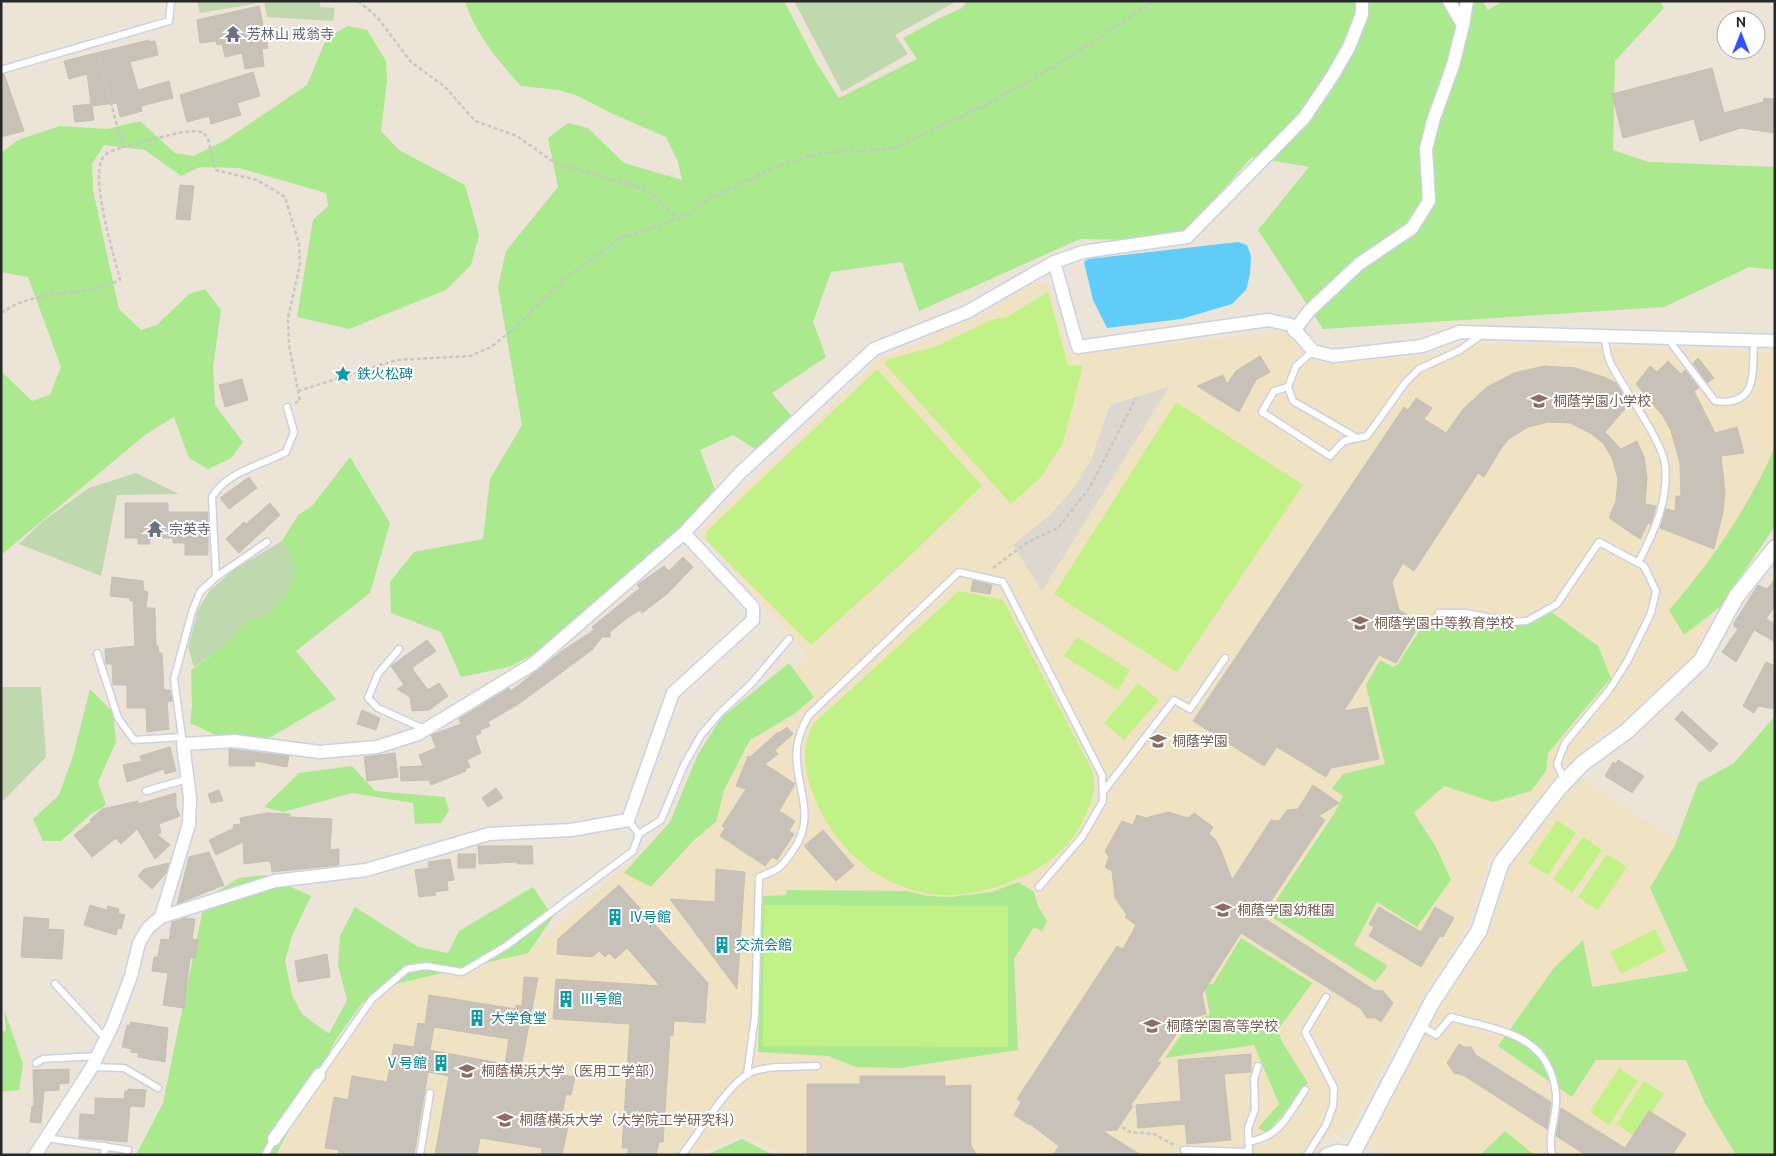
<svg xmlns="http://www.w3.org/2000/svg" width="1776" height="1156" viewBox="0 0 1776 1156" font-family="Ubuntu,'Noto Sans JP',sans-serif">
<rect width="100%" height="100%" fill="#ece4d7"/>
<!-- education -->
<path fill="#f0e3c4" d="M1038,282L1048,284L1068,353L1284,332L1319,364L1432,355L1459,343L1775,352V528L1723,593L1688,666L1566,765L1490,859L1467,927L1392,1047L1349,1133L1329,1136L1316,1155H782L742,1135L693,1155H278L317,1084L381,997L416,971L528,951L677,821L736,717L809,657L699,532L792,446L878,360L983,313Z
M1580,779L1711,861L1756,1155H1386L1367,1143L1416,1044L1483,937L1509,864L1545,818Z"/>
<!-- green -->
<path fill="#aae98e" d="M465,1H784L817,64L839,98L917,59L903,38L940,18L962,8L967,1H1482L1488,10L1503,1H1660L1664,8L1615,61L1613,150L1649,162L1775,167V270L1749,267L1664,307L1323,329L1258,230L1309,167L1252,157L1184,233L1136,240L1080,239L919,311L902,262L831,272L813,322L826,357L772,393L794,419L758,451L733,435L700,450L715,490L664,557L586,627L509,667L461,677L441,632L391,613L390,582L414,552L483,539L490,479L522,425L498,287L506,251L558,187L548,138L568,123L588,128L624,163L682,180L678,162L666,137L613,114L578,96L559,90L521,86C499,62 474,32 465,1Z
M348,26L367,30L386,61L387,80L381,131L399,150L465,185L479,235L471,265L446,290L349,329L297,317L313,220L328,206L326,193L239,168L200,167L181,176L145,150L104,145L92,164L93,190L119,309L141,330L157,325L189,294L205,289L221,310L213,367L215,405L243,442L231,458L208,469L189,458L174,417L145,435L1,555V371L32,401L50,395L61,367L28,277L1,272V153L18,140L60,126L107,129L140,121L175,153L194,156L224,141L307,85L327,37Z
M1775,447V526L1720,607L1684,635L1669,610C1712,561 1749,506 1775,447Z
M350,457L390,523L370,593L296,651L336,699L269,738L216,735L190,723L192,706L191,670L226,645L245,623L270,613L290,554L282,541L298,515L312,506Z
M1550,611L1598,646L1611,678L1548,753L1546,771L1531,791L1493,802L1444,786L1414,813L1436,847L1451,880L1417,927L1377,902L1354,945L1388,966L1375,982L1267,914L1334,814L1343,796L1332,788L1343,774L1385,764L1366,685L1380,660L1393,667L1398,664L1423,625L1464,615L1516,625Z
M789,663L814,697L794,714L750,740L724,790L716,822L694,840L651,887L624,873L670,822L698,754L722,717Z
M90,689L113,712L116,742L98,782L106,805L91,814L61,841H43L33,819L59,795L73,756Z
M1775,716V1155H1736L1706,1105L1686,1060H1596L1572,1097L1498,1046L1554,968L1583,940L1592,987L1688,971L1650,888L1675,845L1698,783L1734,763Z
M352,766L375,791L445,797L449,811L441,823L415,824L413,803L352,793L283,812L264,807L299,773Z
M265,875L311,896L292,936L285,961L292,995L302,1014L329,1034L347,1000L338,965L340,936L355,907L418,947L448,953L459,931L533,887L553,917L528,953L383,987L362,1003L335,1041L276,1155H136L163,1103L205,899L239,878Z
M1018,882L1034,892L1038,906L1047,921L1042,931L1034,927L1014,959L1018,1050L900,1068L856,1067L828,1056L758,1052L763,896L786,895L787,890L907,891L928,896L951,897L992,892Z
M1241,938L1312,983L1278,1030L1282,1042L1308,1083L1302,1088L1299,1100L1289,1107L1267,1133L1258,1128L1279,1104L1254,1045L1165,1058L1183,1032L1181,1023L1210,1015L1204,985L1213,984Z
M4,1009L23,1064L19,1090L1,1092V1032L6,1030Z
M1505,1131L1533,1154V1155H1480Z
M742,1139L773,1155H706Z"/>
<!-- cemetery -->
<path fill="#c0d8ad" d="M197,1H320V7L335,8L333,21L267,17L264,2L200,13Z
M794,1H957L895,35L908,54L842,92Z
M136,473L179,494L117,495L101,576L19,544L43,521L89,488Z
M282,541L290,554L295,573L285,595L270,613L245,623L226,645L194,667L188,647L198,610L210,590L236,568Z
M1,687H41L46,757L1,803Z"/>
<!-- pitch -->
<path fill="#c2f188" d="M1048,292L1068,366L1083,365L1063,443L1041,477L1011,504L884,363L886,360L937,346L991,320L1007,317Z
M877,369L982,486L911,555L811,645L706,540L707,531Z
M1176,402L1303,485L1177,672L1054,594Z
M959,591L1003,600L1093,772C1094,779 1095,788 1093,794C1089,811 1078,832 1067,845C1036,879 970,903 925,893C873,882 835,847 815,799C804,773 800,747 814,723Z
M1077,637L1130,670L1118,690L1064,656Z
M1138,683L1159,700L1124,740L1104,723Z
M1557,820L1576,833L1548,875L1528,863Z
M1583,837L1602,850L1572,893L1553,879Z
M1607,854L1627,867L1598,910L1578,897Z
M764,905L1008,906V1047L763,1046Z
M1655,929L1666,951L1621,974L1610,952Z
M1619,1068L1638,1081L1609,1125L1590,1112Z
M1644,1081L1664,1094L1636,1137L1616,1124Z"/>
<!-- plaza -->
<path fill="#dcd7cf" d="M1169,387L1042,591L1013,545L1050,515L1074,488L1091,460L1110,405Z"/>
<!-- water -->
<path fill="#5fccfa" d="M1238,242L1247,245L1251,256L1250,274L1246,290L1232,304L1181,319L1107,328L1093,300L1084,262L1088,259Z"/>
<!-- building -->
<path fill="#c7c1b7" stroke="#c7c0b1" fill-rule="evenodd" d="M259,6L268,48L262,49L264,66L245,69L242,53L225,57L222,44L217,45L216,41L200,43L197,20Z
M149,40V42L155,41L158,55L130,62L138,90L169,81L173,98L141,106L142,111L120,117L117,103L92,106L94,120L75,122L73,106L91,104L87,74L69,79L64,61Z
M1712,68L1724,113L1763,102L1764,98L1775,99V133L1741,128L1700,141L1694,119L1623,138L1612,94Z
M253,72L260,96L237,103L241,115L211,124L209,116L187,122L180,95Z
M4,74L24,131L1,137V75Z
M180,185L194,186L190,220L176,219Z
M1260,356L1270,372L1256,380L1239,412L1197,386L1223,375L1227,384L1236,371Z
M1698,358L1714,378L1707,383L1693,363Z
M1668,361L1681,374L1685,370L1699,388L1694,391L1715,433L1737,427L1744,453L1721,456L1725,493L1723,512L1714,549L1660,528L1666,509L1675,511L1676,496H1681L1680,463L1671,431L1663,416L1636,384L1650,366L1657,372Z
M1544,366L1575,368L1604,377L1616,383L1629,404L1605,432L1621,449L1637,441L1644,457L1647,477L1645,504L1656,506L1651,524L1648,523L1640,539L1609,518L1616,501L1618,479L1612,458L1603,443L1590,433L1570,423L1549,422L1528,427L1509,439L1502,447L1484,477L1478,473L1414,571L1403,563L1392,582L1399,610L1421,622L1396,663L1379,655L1344,711L1367,707L1379,759L1331,768L1326,777L1277,747L1264,766L1193,721L1404,407L1408,410L1416,398L1432,408L1424,419L1446,433L1464,408L1487,387L1514,373Z
M242,379L248,400L225,407L219,385Z
M249,477L257,488L229,509L220,498Z
M125,503H168V512H208V555H185V543H173V538H150V544H138V538H125Z
M270,503L280,515L239,553L226,539L244,522L246,524Z
M683,557L693,567L667,594L642,613L640,610L627,618L610,632V637H602L592,650L520,703L488,722L490,726L480,730L481,733L475,736L481,753L467,760L470,767L465,769L466,771L431,785L429,780L401,781L400,767L423,766L419,755L436,748L431,735L461,724L459,719L509,688L511,691L562,651L594,630L592,627L640,588L637,585L664,566L669,571Z
M112,577L143,581L144,591L148,592L146,608H155L156,646H158L159,653H162L164,690H170L172,701L167,702L169,729L147,732L146,708H127V685H113L112,664H106L105,649L135,646L133,601H130V598L110,596Z
M1775,579V606L1766,619L1775,624V642L1754,630L1736,662L1722,652L1738,629L1734,626V623L1758,585L1767,589Z
M973,580L992,585L990,594L971,591Z
M427,640L436,651L413,667V670L428,690L439,683L448,696L429,710L412,711L410,697L397,689L404,685L391,666Z
M1766,662L1775,666V709L1758,706L1754,713L1743,706Z
M362,710L380,718L376,730L357,724Z
M1682,711L1718,744L1710,752L1675,719Z
M787,727L793,734L775,750L778,754L765,764L795,784L779,811L795,821L789,831L794,834L777,860L772,857L765,866L720,836L725,828L722,826L746,789L736,786L748,756L750,757L778,732L779,733Z
M170,747L176,771L165,774L164,769L127,782L123,765L142,761L140,756Z
M229,749L289,756L287,767L255,761V766H229Z
M395,753L398,777L367,781L364,757Z
M1618,760L1644,776L1632,793L1605,776L1613,762L1616,764Z
M1313,785L1339,803L1319,816L1325,820L1261,916L1374,990L1383,991L1393,1003L1381,1022L1375,1018H1367L1361,1009L1241,933L1202,994L1206,1014L1187,1019L1157,1062H1161L1130,1106H1133L1117,1130L1103,1131L1141,1155H1053L1059,1146L1030,1124L1029,1125L1014,1115L1021,1102L1017,1099L1117,946L1123,949L1136,925L1125,917L1127,915L1115,898L1112,871L1105,867L1109,857L1105,851L1122,821L1133,825L1137,815L1146,818L1168,812L1188,818L1194,813L1213,827L1209,834L1215,839L1221,850L1232,880L1271,820L1279,821L1287,810L1298,809Z
M496,788L503,798L488,807L482,798Z
M219,790L223,801L211,803L208,794Z
M176,793V807L180,816L159,824L161,833L157,834L170,845L155,859L137,829L121,844L116,838L92,857L74,835L92,821L90,820L102,809L138,801V804Z
M266,813L290,814V817L332,819L330,850L339,849V865L272,872L271,863L268,861L244,864L243,842L216,855L209,840L234,828L233,825L241,824L240,818Z
M823,830L854,866L836,881L804,846Z
M478,846H532L533,864H517V862L479,864Z
M209,852L224,885L177,904L189,857Z
M458,854H476L475,868H458Z
M450,859L454,880L447,881L448,890L435,892L436,895L419,897L415,870L429,868L428,862Z
M169,863L166,873L152,889L138,876L144,869Z
M716,869L745,872L737,989L670,899L715,902Z
M619,885L708,983L705,1023L674,1021L673,1036L670,1035L663,1142H659L656,1155H628V1148H622L630,1024L553,1019L556,979L660,986L627,948L615,959L609,953L605,957L599,951L592,957L557,954L558,939Z
M90,905L107,910L108,906L119,909L118,913L125,915L121,929L118,928L116,935L84,925Z
M1379,907L1421,932L1435,907L1454,918L1443,937L1440,936L1421,967L1369,936L1374,927L1369,924Z
M24,917L49,919L48,929L64,930L62,959L21,957Z
M185,918L195,919L192,939L198,940L195,958H190L184,1008L163,1005L168,973L152,971L154,957H158L161,939L169,940L172,922Z
M327,954L330,977L298,982L295,961Z
M524,977L538,978L521,1067L575,1077L571,1095L566,1094L560,1125L568,1126L562,1155H541L542,1148L480,1138L477,1155H435L449,1076L428,1072L414,1155H338L339,1150L325,1148L334,1097L348,1100L352,1076L387,1082L394,1044L414,1047L418,1023L425,1024L429,995L516,1009V1005L522,1006ZM434,1027L509,1039L505,1064L430,1050Z
M131,1022L168,1028L165,1062L138,1057L139,1053L131,1052V1049L122,1047L127,1025L129,1026Z
M1459,1044L1464,1047H1471L1476,1055L1551,1102L1547,1129L1463,1075L1454,1073L1447,1063Z
M1251,1054V1072L1224,1074L1231,1140L1187,1144L1185,1124L1138,1128L1136,1105L1181,1101L1178,1060Z
M69,1069V1083L59,1084V1090L44,1091L41,1123L30,1122L32,1106H34L33,1070Z
M860,1076H945V1086L971,1085V1146L977,1155H807V1084H860Z
M128,1089L146,1090L144,1107L130,1106L127,1142L79,1138L80,1114L95,1115V1098L124,1099L125,1091H128Z
M1561,1108L1625,1148L1649,1111L1686,1134L1672,1155H1586L1556,1136Z"/>
<g fill="none" stroke-linecap="round" stroke-linejoin="round">
<!-- service casing -->
<g stroke="#cdd0e3" stroke-width="9">
<path id="service" d="M1,70L169,21L171,1
M1604,336C1606,345 1607,358 1612,366C1624,389 1662,441 1665,464C1669,500 1654,532 1638,563
M1668,339L1715,401C1759,407 1752,372 1754,340
M1313,351L1296,366L1288,387L1293,401L1357,438
M1288,387L1274,391L1262,412L1330,456L1344,441L1367,436L1405,383L1419,369L1460,350L1483,334
M216,577L212,497C226,472 262,465 286,452L294,432L287,407
M1439,613H1466L1511,622L1527,621L1557,604L1599,542L1644,566L1656,591L1651,613L1628,660L1609,690L1565,743L1557,764L1565,781
M399,649L378,674L368,698L378,708L424,729
M97,653L118,718L134,740L182,737
M183,744L174,679L192,612L200,592L216,577L267,542
M146,791L187,779
M1103,792L1174,700L1190,709L1225,658
M639,834L661,820L684,765L701,735L720,713L751,684L789,639
M55,984L106,1039
M1420,1025L1436,1035L1451,1017C1500,1031 1549,1033 1556,1094C1558,1115 1547,1134 1552,1155
M36,1063L43,1059L98,1056
M92,1067L124,1068L158,1088
M319,1075L372,999L407,969L426,966L462,972L506,946L633,851L639,834L628,820
M747,1075L755,1017L759,877C780,869 781,868 794,849C818,814 793,784 797,747C799,735 803,725 809,715L959,572L1003,582L1102,775L1103,801L1082,837L1039,887
M46,1138L128,1150
M1248,1142C1281,1136 1287,1116 1305,1090
M1184,1150L1248,1152
M104,1155L105,1146
M265,1155L274,1139
M420,1155L430,1093
M682,1155C697,1136 730,1080 752,1072C771,1065 796,1067 817,1066
M1249,1155L1248,1128L1255,1109L1254,1079L1258,1066
M1307,1155L1326,1125L1333,1106L1334,1088L1305,1032L1326,997"/>
</g>
<!-- minor casing -->
<g stroke="#cdd0e3" stroke-width="15">
<path id="minor" d="M1463,25L1467,1
M1054,262L1078,347L1268,320L1291,325L1313,351L1333,356L1422,346L1460,332L1775,341
M1294,331L1309,311L1359,264L1412,228L1429,201L1426,149L1433,121L1453,65L1463,25L1449,1
M161,917L275,881L366,870L489,834L571,830L628,820L673,693L753,620V607L684,533
M274,1139L319,1075
M35,1155L92,1067L113,1024L131,976L139,943L148,928L161,917L189,824L190,798L183,744L235,741L320,752L377,747L418,734L533,664L684,533L741,472L874,349L967,312L1054,262L1083,252L1187,237L1304,118L1333,75L1349,47L1362,14V1
M1326,1155L1337,1151L1353,1153"/>
</g>
<!-- tertiary casing -->
<g stroke="#cdd0e3" stroke-width="18">
<path id="tertiary" d="M1352,1155L1432,1002L1479,931L1501,863L1559,788L1583,763L1627,731L1701,661L1736,597L1775,548"/>
</g>
<!-- path -->
<path stroke="#c7c7c7" stroke-width="2.5" stroke-dasharray="4 2.5" stroke-linecap="butt" d="M358,1L377,17L411,62L445,87L475,121L517,136L555,163L647,190L679,220
M97,52L123,147C147,143 181,128 203,132L208,139L215,170L257,180L285,197L299,244L300,264L288,318L289,345L300,401L295,403
M1,313C41,286 83,299 120,280C115,257 87,172 105,155C110,151 118,149 123,147
M298,391L396,360L470,356L491,347L516,327L567,277L620,238L650,229L691,213L709,199L777,166L821,153L893,149L988,104L1057,65L1154,1
M993,568L1026,543L1058,528L1090,487L1136,398
M1122,1127L1130,1132L1154,1134L1176,1146"/>
<!-- service -->
<use href="#service" stroke="#fff" stroke-width="6"/>
<!-- minor -->
<use href="#minor" stroke="#fff" stroke-width="12"/>
<!-- tertiary -->
<use href="#tertiary" stroke="#fff" stroke-width="15"/>
</g>
<!-- icons -->
<defs>
<g id="temple-bare" transform="scale(1.35)"><path d="M0-6L5-2H3V0L6.5 2.5H4V6H1.5V3h-3V6H-4V2.5H-6.5L-3 0V-2H-5Z" fill="#6b7280" stroke="#fff" stroke-width="2.5" paint-order="stroke"/></g>
<g id="sight-bare" transform="scale(1.35)"><path d="M0-6L1.8-2.2L6-1.7L2.9 1.2L3.7 5.4L0 3.3L-3.7 5.4L-2.9 1.2L-6-1.7L-1.8-2.2Z" fill="#0f9aa8" stroke="#fff" stroke-width="2.5" paint-order="stroke"/></g>
<g id="school-bare" transform="scale(1.35)"><path d="M0-5L7-2L0 1L-7-2ZM-4 1L0 2.5L4 1V4Q0 6-4 4Z" fill="#8d6e63" stroke="#fff" stroke-width="2.5" paint-order="stroke"/></g>
<g id="building-bare" transform="scale(1.35)"><path d="M-4-6H4V6H1V3H-1V6H-4ZM-2.5-4.3h1.7v1.8h-1.7ZM.8-4.3h1.7v1.8H.8ZM-2.5-1h1.7V.8h-1.7ZM.8-1h1.7V.8H.8Z" fill="#0f9aa8" stroke="#fff" stroke-width="2.5" paint-order="stroke"/></g>
<g id="university-bare" transform="scale(1.35)"><path d="M0-5L7-2L0 1L-7-2ZM-4 1L0 2.5L4 1V4Q0 6-4 4Z" fill="#8d6e63" stroke="#fff" stroke-width="2.5" paint-order="stroke"/></g>
</defs>
<g fill-rule="evenodd">
<use href="#temple-bare" x="233" y="34"/>
<use href="#sight-bare" x="343" y="374"/>
<use href="#school-bare" x="1539" y="401"/>
<use href="#temple-bare" x="155" y="529"/>
<use href="#school-bare" x="1360" y="623"/>
<use href="#school-bare" x="1158" y="741"/>
<use href="#school-bare" x="1223" y="910"/>
<use href="#building-bare" x="615" y="917"/>
<use href="#building-bare" x="722" y="945"/>
<use href="#building-bare" x="566" y="999"/>
<use href="#building-bare" x="477" y="1018"/>
<use href="#school-bare" x="1152" y="1026"/>
<use href="#building-bare" x="441" y="1063"/>
<use href="#university-bare" x="467" y="1071"/>
<use href="#university-bare" x="505" y="1120"/>
</g>
<g text-anchor="middle" stroke-width="4" stroke-linejoin="round" paint-order="stroke">
<!-- worship labels -->
<g font-size="14" fill="#5b616d" stroke="#fff" text-anchor="start">
<text x="247" y="39">芳林山 戒翁寺</text>
<text x="169" y="534">宗英寺</text>
</g>
<!-- culture labels -->
<g font-size="14" fill="#0d838f" stroke="#fff" text-anchor="start">
<text x="357" y="379">鉄火松碑</text>
<text x="629" y="922">Ⅳ号館</text>
<text x="736" y="950">交流会館</text>
<text x="580" y="1004">Ⅲ号館</text>
<text x="491" y="1023">大学食堂</text>
<text x="427" y="1068" text-anchor="end">Ⅴ号館</text>
</g>
<!-- education labels -->
<g font-size="14" fill="#785e54" stroke="#fff" text-anchor="start">
<text x="1553" y="406">桐蔭学園小学校</text>
<text x="1374" y="628">桐蔭学園中等教育学校</text>
<text x="1172" y="746">桐蔭学園</text>
<text x="1237" y="915">桐蔭学園幼稚園</text>
<text x="1166" y="1031">桐蔭学園高等学校</text>
<text x="481" y="1076">桐蔭横浜大学（医用工学部）</text>
<text x="519" y="1125">桐蔭横浜大学（大学院工学研究科）</text>
</g>
</g>
<!-- border -->
<rect width="1776" height="1156" fill="none" stroke="#282828" stroke-width="5"/>
<!-- north arrow -->
<g transform="translate(1741 35)"><circle r="24" fill="#ffffff" stroke="#a9a9a9"/>
<path d="M0-4L9 19L0 12L-9 19Z" fill="#3152ff"/>
<text y="-8" font-size="14" font-weight="bold" text-anchor="middle" fill="#282828">N</text>
</g>
</svg>
